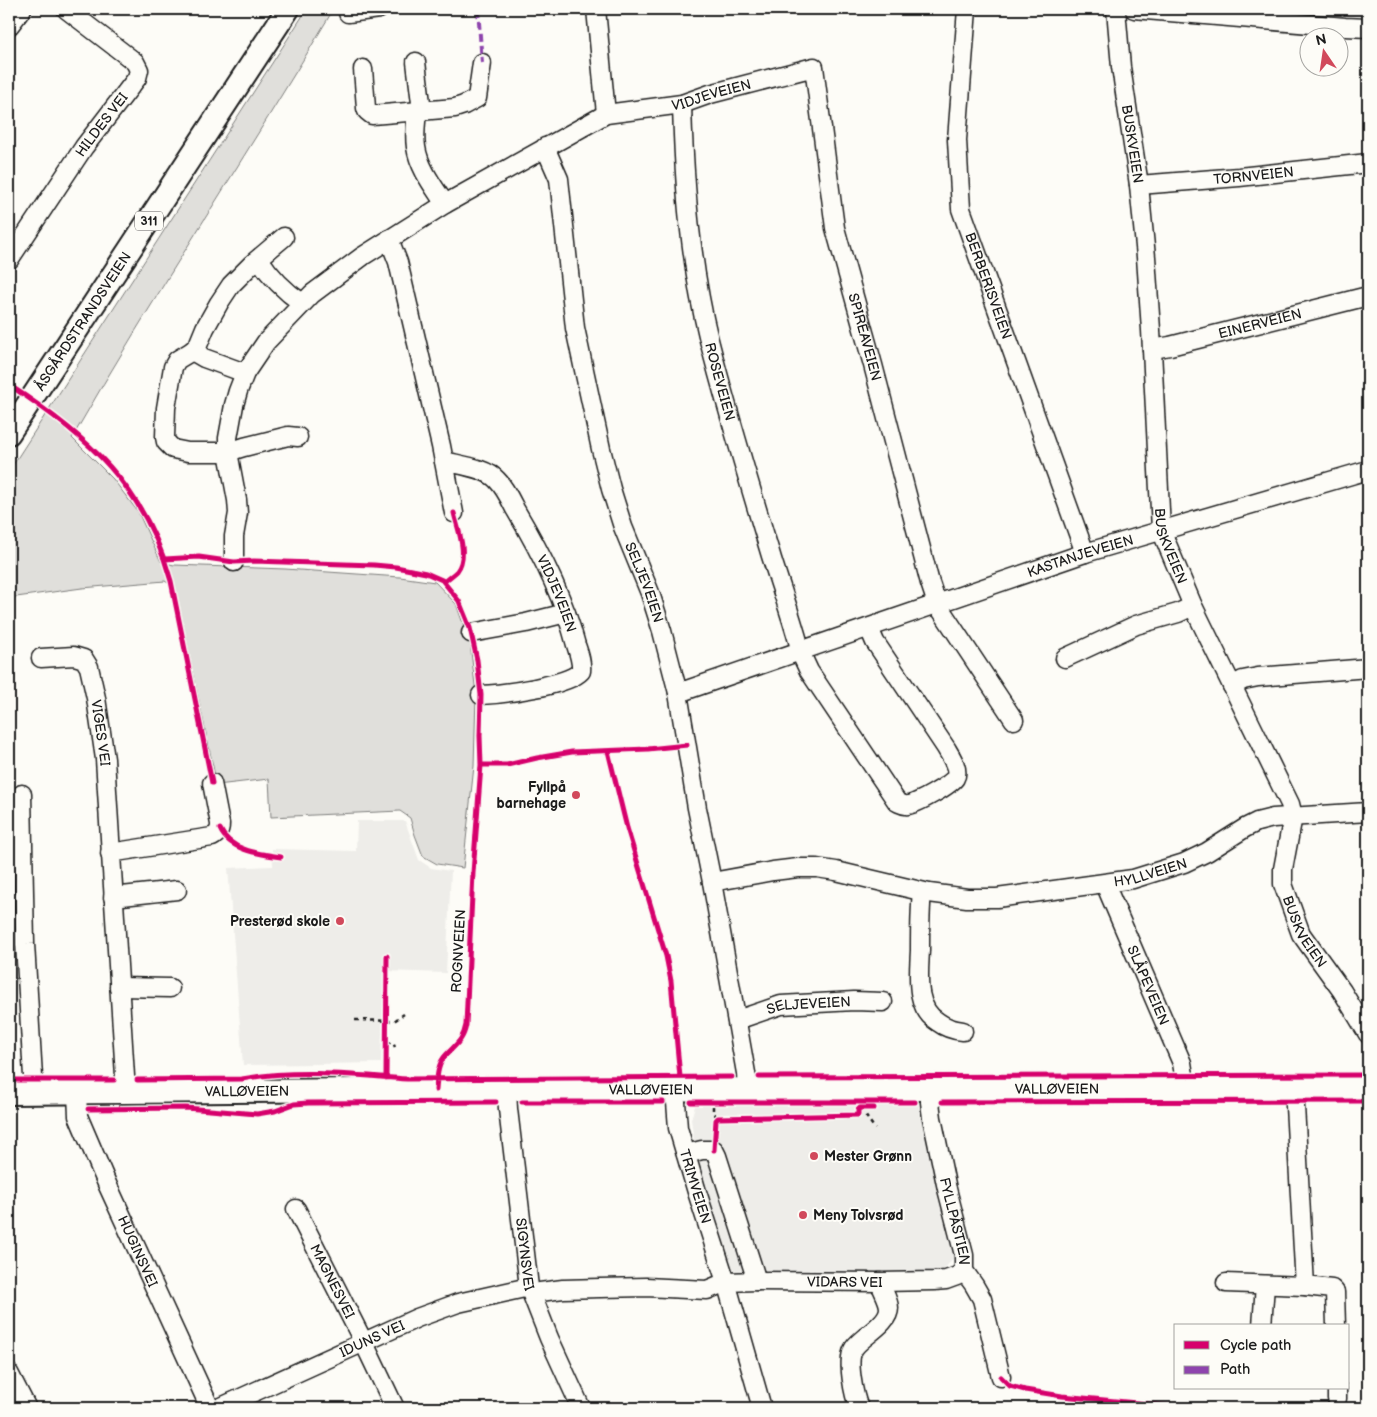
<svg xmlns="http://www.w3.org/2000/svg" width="1377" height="1417" viewBox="0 0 1377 1417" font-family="'Balsamiq Sans',sans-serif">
<rect width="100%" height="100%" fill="#fdfcf7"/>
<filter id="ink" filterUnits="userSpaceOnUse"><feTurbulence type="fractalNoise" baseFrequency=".02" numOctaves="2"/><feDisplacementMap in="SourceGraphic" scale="10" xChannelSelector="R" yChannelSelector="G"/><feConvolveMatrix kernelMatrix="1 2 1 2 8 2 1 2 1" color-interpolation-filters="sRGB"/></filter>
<g filter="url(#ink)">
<!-- built -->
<path fill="#eeede9" d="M357,821H405L419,860L431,868L451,871L446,973L384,971L381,1063L243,1065L228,868L273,866L272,849L356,851Z
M919,1105L955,1257L940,1273L738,1274L728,1264L697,1165L691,1119L695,1106Z"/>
<!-- green -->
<path fill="#e0dfdb" stroke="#7e7e7c" d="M307,9L333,10C248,154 155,293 72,438L113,479L138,512L161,562L174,565L285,569L400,577L435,582L456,604L470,643L476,694L474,766L463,868L437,864L423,856L415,835L410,818L400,811L271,817L269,779L217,785L175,588L165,581L82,588L9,598V471Z"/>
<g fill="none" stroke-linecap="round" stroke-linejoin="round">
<!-- minor casing -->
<g stroke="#1c1c1c" stroke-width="21">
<g id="minor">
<path d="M596,9L606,114"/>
<path id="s1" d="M967,9L957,140L961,209L1085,553"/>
<path id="s2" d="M1116,9L1121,67L1139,185L1146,257L1151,330L1161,530L1193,606L1290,804L1293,816L1283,869V884L1301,934L1342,991L1368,1034"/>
<path d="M1134,9L1345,27L1368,28"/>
<path d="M348,13L379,9"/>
<path d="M9,26L22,9"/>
<path d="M416,62L422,111"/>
<path d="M363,69L366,108L367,111L372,115L455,108L464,105L477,98L482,63"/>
<path id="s3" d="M682,104C684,183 690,263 709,340C728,414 750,486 772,559C782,591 794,624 802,656L809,671L897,802C900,803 904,806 908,805C915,805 952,784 955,778C960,769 950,755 946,748L875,642L869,628"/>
<path d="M417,111C416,123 414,135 416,147C419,168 434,187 445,204"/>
<path id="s4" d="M545,147L559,179L575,328L601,449L611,489L623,527L650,593L662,631L678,693L697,808L712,882L746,1073L747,1089"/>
<path id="s5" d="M1139,185L1239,177L1368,163"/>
<path d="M284,237L252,264L231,285L219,303L205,328L198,345L192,351L177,360L173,367L166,408L165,437L166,442L173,449L188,452H228L244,447L288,436L298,437"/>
<path d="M389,239L398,262L441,446L454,513"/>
<path d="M259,259C270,276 286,292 302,303"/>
<path id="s6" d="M9,260L84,147L137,78L139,70L135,62L66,9"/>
<path id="s7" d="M1152,349L1170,346L1368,296"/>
<path d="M192,351L204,358L245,373"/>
<path id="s8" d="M444,461C459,465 487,468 497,480C505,488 510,499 515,509C540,551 564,598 576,645C579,654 582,662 581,671C568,686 501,694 481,695"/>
<path id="s9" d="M234,562V536L238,513L237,500L228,452V438L234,405L238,391L245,373L266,342L312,294L363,256L445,204L606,114L682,104L710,94L814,67L835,228L873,365L930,583L937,604L1014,720"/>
<path d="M471,633L526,623L566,613"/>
<path id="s10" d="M41,658L74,656L84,659L89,667L96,698L105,759L126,1092"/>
<path d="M1065,658L1136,625L1178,613L1193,606"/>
<path d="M1232,686L1243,680L1258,677L1368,668"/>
<path id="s11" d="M678,693L1085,553L1368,470"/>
<path d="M22,794L25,944L34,1093"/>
<path d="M110,853L212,837C218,834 220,831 220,824L212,783"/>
<path id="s12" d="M712,882L773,871L798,868H817L836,871L929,893L967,898H997L1133,879L1184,863L1207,852L1245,828L1257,822L1273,818L1368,812"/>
<path id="s13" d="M1105,884L1182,1063L1184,1075L1185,1088"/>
<path d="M922,892C920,911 920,931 920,950C919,975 914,1007 938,1022C946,1028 953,1030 963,1031"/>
<path d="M113,897L177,890"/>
<path d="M119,987L170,988"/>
<path id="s14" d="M737,1020L781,1005L854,1001L883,1002"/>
<path d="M1294,1088L1305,1286"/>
<path id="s15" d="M675,1089L678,1128L697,1192L726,1282L762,1408"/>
<path id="s16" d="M930,1089V1102L932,1118L947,1189L964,1255V1271L974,1285L982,1299L1001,1377"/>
<path id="s17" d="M507,1090L508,1109L529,1287L549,1338L581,1408"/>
<path id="s18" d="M77,1093L78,1116L108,1186L210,1408"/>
<path d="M686,1154L702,1150H714L717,1156L757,1281"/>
<path id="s19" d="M296,1209L364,1343L395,1408"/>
<path d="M1226,1283L1305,1286L1332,1289L1335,1292L1336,1326"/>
<path id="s20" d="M532,1294L540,1292L563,1289L600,1288L646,1287L707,1290L726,1282L757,1281L880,1282L934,1281L946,1280L957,1276L964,1271"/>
<path d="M1262,1326L1265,1285"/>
<path d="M9,1373L27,1408"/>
<path d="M1337,1399V1388"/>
<path id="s21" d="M219,1408L417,1318L458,1303L529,1287"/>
<path d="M859,1408C854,1396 846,1360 854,1348C862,1336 889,1324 889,1308C889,1300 882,1290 880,1282"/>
</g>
</g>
<!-- major casing -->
<g stroke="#1c1c1c" stroke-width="26">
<g id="major">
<path id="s22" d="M9,433L288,9"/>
<path id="s23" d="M9,1093L362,1090L1368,1088"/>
</g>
</g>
<!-- path -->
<path stroke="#1c1c1c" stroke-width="2.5" stroke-dasharray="4 4" stroke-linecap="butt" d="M355,1020L394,1021L404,1014
M387,1043H393L395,1047
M713,1106V1113L718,1118
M858,1115H865L875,1129"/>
<!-- minor -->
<use href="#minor" stroke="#fdfcf7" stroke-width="18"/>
<!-- major -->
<use href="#major" stroke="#fdfcf7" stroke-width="22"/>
<!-- quiet -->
<path stroke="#8e44ad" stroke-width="4" stroke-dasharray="8 4" stroke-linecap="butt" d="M478,9L482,63"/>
<!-- cycleway casing -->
<g stroke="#fdfcf7" stroke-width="8">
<path id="cycleway" d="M9,385C88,436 145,487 171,581L212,783
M165,559L199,557L234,562L254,561L374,565L396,567L426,573L442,580L459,601L470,628L477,660L481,695L480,736L481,765L473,873L466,1025C463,1041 456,1044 446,1055C437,1064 437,1079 436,1090
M445,581C448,578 453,575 457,571C469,555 458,530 454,513
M608,751L627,828L666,956L671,981L680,1077
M481,765H507L537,758L572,752L648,749L687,745
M220,829C230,851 260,854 281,857
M759,1077L1368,1075
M386,1078L387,956
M9,1080H114
M137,1080L242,1079C294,1069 354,1075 407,1079L732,1077
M522,1102H663
M691,1102H915
M942,1102L1368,1101
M88,1109L186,1108L257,1114L275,1111L294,1104L308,1103L496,1102
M714,1150L716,1120L718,1118L858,1115V1110L860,1108H874
M1001,1377L1010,1386L1025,1390L1062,1396L1190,1408"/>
</g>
<!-- cycleway -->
<use href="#cycleway" stroke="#d6006c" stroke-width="5"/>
</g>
</g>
<!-- markers -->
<g fill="#d1495b" stroke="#fdfcf7" stroke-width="2">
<circle cx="576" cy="795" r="5"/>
<circle cx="340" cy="921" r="5"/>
<circle cx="814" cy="1156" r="5"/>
<circle cx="803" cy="1215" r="5"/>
</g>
<g text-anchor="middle" stroke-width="4" stroke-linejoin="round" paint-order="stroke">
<!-- shield labels -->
<rect fill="#fdfcf7" stroke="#605f5e" stroke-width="1" x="135" y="211.5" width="28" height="19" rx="4"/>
<g font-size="12" font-weight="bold" fill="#1c1c1c">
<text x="149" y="225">311</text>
</g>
<!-- street labels -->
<g font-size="14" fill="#1c1c1c" stroke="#fdfcf7">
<text dy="5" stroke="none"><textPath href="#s9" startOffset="749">VIDJEVEIEN</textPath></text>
<text dy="5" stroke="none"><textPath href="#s6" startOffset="164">HILDES VEI</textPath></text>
<text dy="5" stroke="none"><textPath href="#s2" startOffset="136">BUSKVEIEN</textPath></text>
<text dy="5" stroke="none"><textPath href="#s5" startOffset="115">TORNVEIEN</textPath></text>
<text dy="5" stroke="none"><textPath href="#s1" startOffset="282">BERBERISVEIEN</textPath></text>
<text dy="5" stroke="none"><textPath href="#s22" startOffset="134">ÅSGÅRDSTRANDSVEIEN</textPath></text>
<text dy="5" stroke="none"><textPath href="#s7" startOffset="111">EINERVEIEN</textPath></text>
<text dy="5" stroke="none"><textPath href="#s9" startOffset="1131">SPIREAVEIEN</textPath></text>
<text dy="5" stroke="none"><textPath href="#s3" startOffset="281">ROSEVEIEN</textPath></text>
<text dy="5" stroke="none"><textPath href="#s2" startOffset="541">BUSKVEIEN</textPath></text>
<text dy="5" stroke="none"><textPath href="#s11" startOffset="425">KASTANJEVEIEN</textPath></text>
<text dy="5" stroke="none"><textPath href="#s4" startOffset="449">SELJEVEIEN</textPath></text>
<text dy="5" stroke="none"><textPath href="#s8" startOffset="186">VIDJEVEIEN</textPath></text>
<text dy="5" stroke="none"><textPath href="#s10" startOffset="120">VIGES VEI</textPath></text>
<text dy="5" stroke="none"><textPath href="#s12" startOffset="445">HYLLVEIEN</textPath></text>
<text dy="5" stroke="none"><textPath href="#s2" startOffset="960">BUSKVEIEN</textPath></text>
<text transform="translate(458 951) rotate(-87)" y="5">ROGNVEIEN</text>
<text dy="5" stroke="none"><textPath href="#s13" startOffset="110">SLÅPEVEIEN</textPath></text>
<text dy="5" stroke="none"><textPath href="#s14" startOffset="74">SELJEVEIEN</textPath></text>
<text dy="5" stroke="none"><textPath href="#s23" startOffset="1048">VALLØVEIEN</textPath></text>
<text dy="5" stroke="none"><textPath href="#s23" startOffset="642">VALLØVEIEN</textPath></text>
<text dy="5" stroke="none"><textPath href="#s23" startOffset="238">VALLØVEIEN</textPath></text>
<text dy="5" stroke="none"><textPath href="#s15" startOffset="100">TRIMVEIEN</textPath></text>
<text dy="5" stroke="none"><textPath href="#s16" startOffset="135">FYLLPÅSTIEN</textPath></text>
<text dy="5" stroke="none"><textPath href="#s18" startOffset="171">HUGINSVEI</textPath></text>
<text dy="5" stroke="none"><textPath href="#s17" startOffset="165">SIGYNSVEI</textPath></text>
<text dy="5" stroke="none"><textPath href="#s19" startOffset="81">MAGNESVEI</textPath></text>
<text dy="5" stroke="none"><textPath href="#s20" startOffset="315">VIDARS VEI</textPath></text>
<text dy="5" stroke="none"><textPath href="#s21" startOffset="168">IDUNS VEI</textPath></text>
</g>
<!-- poi labels -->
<g font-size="14" font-weight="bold" fill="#1c1c1c" stroke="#fdfcf7" text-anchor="end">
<text x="566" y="792">Fyllpå<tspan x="566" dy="16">barnehage</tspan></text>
<text x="330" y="926">Presterød skole</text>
<text x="824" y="1161" text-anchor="start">Mester Grønn</text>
<text x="813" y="1220" text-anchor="start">Meny Tolvsrød</text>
</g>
</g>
<!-- margin -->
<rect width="1377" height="1417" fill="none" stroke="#fdfcf7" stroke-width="30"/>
<rect x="15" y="15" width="1347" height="1387" fill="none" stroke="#1c1c1c" stroke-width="2" filter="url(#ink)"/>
<!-- legend -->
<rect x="1174" y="1324" width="175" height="65" fill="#fdfcf7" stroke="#a3a29f"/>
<rect x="1184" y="1341" width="25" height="8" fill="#d6006c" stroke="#a3a29f"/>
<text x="1220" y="1350" font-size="15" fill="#1c1c1c">Cycle path</text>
<rect x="1184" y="1366" width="25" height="8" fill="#8e44ad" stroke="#a3a29f"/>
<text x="1220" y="1374" font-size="15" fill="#1c1c1c">Path</text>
<!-- north arrow -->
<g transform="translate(1324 52) rotate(347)"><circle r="24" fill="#fdfcf7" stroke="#a3a29f"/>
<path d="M0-4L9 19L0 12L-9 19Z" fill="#d1495b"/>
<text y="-8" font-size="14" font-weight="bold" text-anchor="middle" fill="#1c1c1c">N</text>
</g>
</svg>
